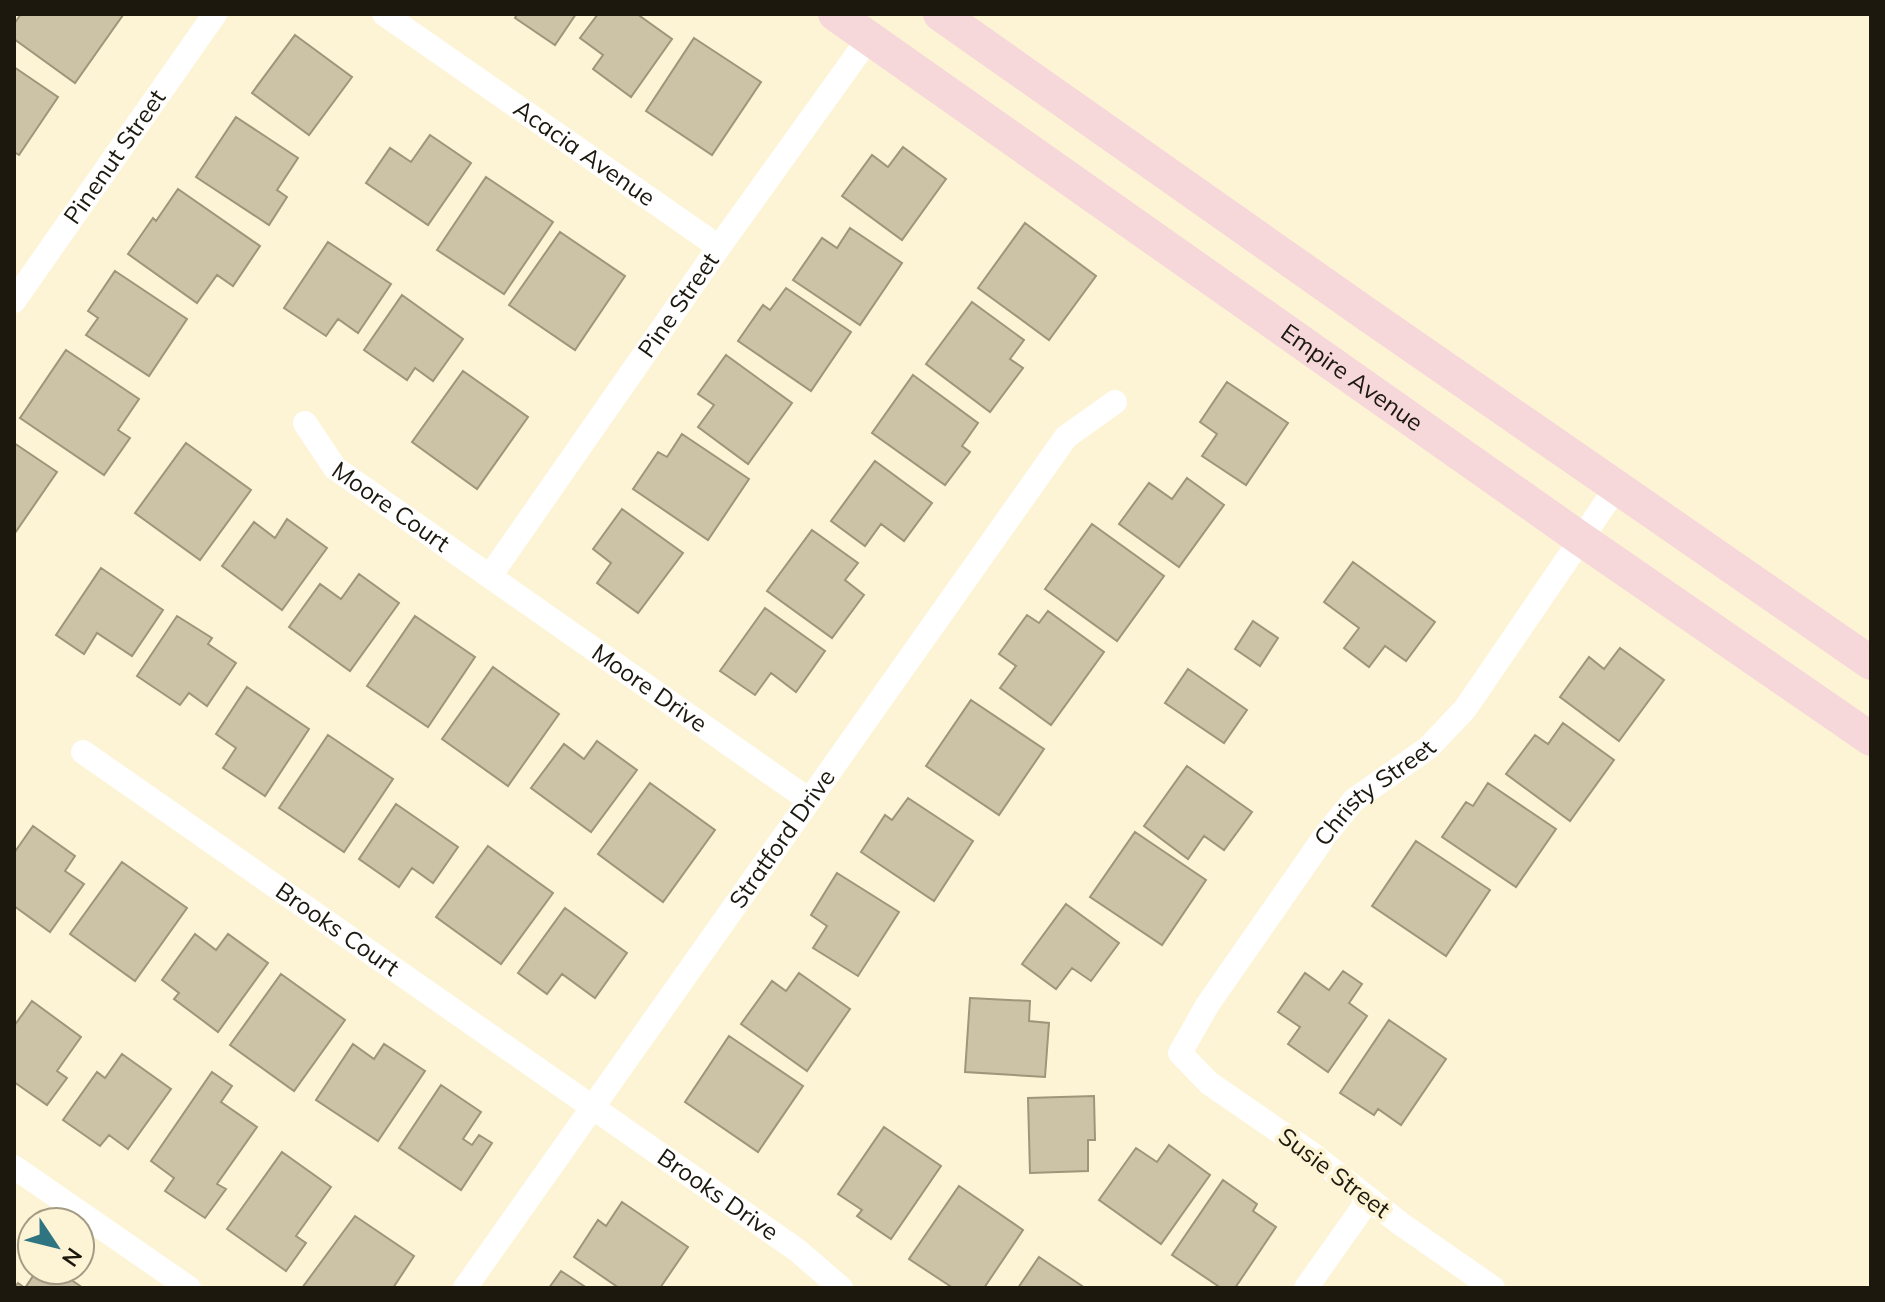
<svg xmlns="http://www.w3.org/2000/svg" width="1885" height="1302" viewBox="0 0 1885 1302" font-family="Mulish,sans-serif">
<rect width="100%" height="100%" fill="#fdf3d5"/>
<!-- building -->
<path fill="#ccc2a6" stroke="#9e957a" stroke-width="2" d="M21,14H120L123,15L75,83L14,39V24Z
M517,14H576L555,45L515,18Z
M598,14H637L672,39L631,97L593,69L603,55L580,38Z
M295,35L352,77L309,135L252,93Z
M694,38L761,82L712,155L646,111Z
M14,67L58,97L19,155L14,152Z
M236,117L298,158L277,190L287,197L269,225L196,177Z
M430,135L471,163L428,225L366,183L390,148L411,162Z
M903,147L946,179L902,240L842,196L872,155L888,167Z
M486,177L553,222L504,294L437,250Z
M178,189L260,246L233,286L217,275L197,303L128,254L153,218L156,221Z
M1025,223L1096,276L1049,340L978,288Z
M850,228L902,263L860,325L793,280L822,238L837,248Z
M560,232L625,276L575,350L509,305Z
M328,242L391,284L358,333L338,319L326,336L284,308Z
M115,271L187,319L149,376L86,335L98,318L88,311Z
M786,288L851,332L811,391L738,341L763,305L770,310Z
M402,295L463,339L433,381L415,368L407,380L364,350Z
M972,302L1024,340L1010,359L1023,368L990,412L926,364Z
M66,350L139,399L118,430L130,438L104,475L20,418Z
M726,355L792,403L748,464L698,427L714,405L698,394Z
M463,371L528,417L477,489L412,442Z
M913,375L978,423L962,446L970,452L945,485L872,433Z
M1227,382L1288,423L1246,485L1202,456L1217,434L1200,422Z
M682,434L749,479L708,540L633,489L658,452L667,457Z
M14,443L57,472L15,533L14,532Z
M186,443L251,490L200,560L135,513Z
M875,461L932,503L904,541L881,524L865,546L831,521Z
M1187,478L1224,505L1179,567L1119,524L1149,483L1172,499Z
M622,509L683,553L638,613L597,583L611,563L593,549Z
M287,519L327,548L282,610L222,566L254,522L275,538Z
M1092,524L1164,576L1117,641L1045,589Z
M812,530L858,563L845,580L864,595L832,638L767,591Z
M1353,562L1435,622L1406,661L1385,646L1369,667L1344,648L1359,628L1324,602Z
M101,568L163,610L132,656L97,633L84,654L56,635Z
M359,574L399,603L350,671L289,627L320,584L341,599Z
M765,608L825,651L796,692L771,673L755,695L720,671Z
M1048,611L1104,652L1051,725L1000,688L1016,666L999,654L1027,615L1039,623Z
M177,616L212,638L208,644L236,663L207,706L189,693L180,705L137,676Z
M415,616L475,657L428,727L367,686Z
M1253,621L1278,638L1260,666L1235,649Z
M1620,648L1664,680L1619,741L1560,697L1589,657L1604,669Z
M493,667L559,714L508,786L442,739Z
M1188,669L1247,710L1224,743L1165,703Z
M247,687L309,729L265,796L223,768L236,748L216,734Z
M971,700L1044,749L999,815L926,766Z
M1563,723L1614,760L1570,821L1506,774L1535,735L1548,744Z
M328,735L393,779L344,852L279,808Z
M597,741L637,770L591,832L531,788L564,744L584,759Z
M1187,766L1252,812L1224,850L1204,836L1188,859L1144,826Z
M650,783L715,830L663,902L598,854Z
M1488,783L1556,829L1516,887L1442,837L1466,802L1473,806Z
M908,798L973,841L934,901L861,852L885,815L892,820Z
M396,804L458,847L433,883L412,868L399,887L359,859Z
M33,826L75,856L65,871L84,884L50,932L14,906V853Z
M1135,832L1206,880L1162,945L1090,897Z
M1416,841L1490,890L1446,956L1372,906Z
M488,846L553,893L501,964L436,917Z
M122,862L187,908L135,981L70,934Z
M837,873L899,912L858,976L813,948L827,926L811,915Z
M1066,904L1119,943L1091,981L1072,968L1056,989L1022,964Z
M565,908L627,953L595,998L562,974L547,994L518,973Z
M195,934L216,950L228,934L268,963L218,1032L174,999L179,993L162,980Z
M1343,971L1362,984L1349,1003L1367,1016L1328,1072L1288,1044L1300,1027L1278,1012L1305,973L1329,990Z
M799,973L850,1009L807,1071L741,1024L772,981L786,991Z
M281,974L345,1020L294,1091L230,1045Z
M970,998L1030,1001L1029,1021L1049,1023L1045,1077L965,1072Z
M32,1001L81,1037L57,1071L67,1078L47,1105L14,1082V1026Z
M1389,1020L1446,1059L1401,1125L1378,1109L1374,1115L1340,1093Z
M729,1036L803,1086L758,1152L685,1102Z
M353,1044L374,1059L384,1044L425,1071L378,1141L316,1100Z
M122,1054L171,1089L128,1149L109,1135L100,1146L63,1120L97,1072L105,1078Z
M212,1072L232,1086L221,1102L257,1127L217,1184L226,1189L205,1218L165,1191L174,1178L151,1161Z
M441,1085L481,1112L463,1139L472,1145L479,1135L492,1143L461,1190L399,1148Z
M1094,1096L1095,1140H1088V1171L1030,1173L1028,1098Z
M884,1127L941,1166L891,1239L857,1216L862,1210L838,1194Z
M1169,1145L1210,1175L1161,1244L1099,1200L1136,1148L1157,1162Z
M282,1152L331,1187L296,1236L306,1243L286,1271L227,1229Z
M1223,1180L1257,1204L1253,1211L1276,1227L1235,1288H1221L1172,1255Z
M959,1186L1023,1230L984,1288H953L909,1259Z
M622,1202L688,1247L660,1288H619L574,1257L598,1220L606,1226Z
M355,1216L414,1256L393,1288H302Z
M1039,1257L1085,1288H1018Z
M37,1270H57L83,1288H14L18,1283L25,1288Z
M561,1271L587,1288H549Z"/>
<g fill="none" stroke-linecap="round" stroke-linejoin="round">
<!-- street -->
<g stroke="#fff" stroke-width="24">
<path id="s1" d="M384,14L719,247"/>
<path id="s2" d="M14,301L215,14"/>
<path id="s3" d="M305,423L335,468L809,800"/>
<path id="s4" d="M490,576L719,247L869,38"/>
<path id="s5" d="M83,752L797,1250L841,1288"/>
<path d="M14,1167L189,1288"/>
<path id="s6" d="M465,1288L1066,437L1115,402"/>
<path d="M1306,1288L1369,1199"/>
<path id="s7" d="M1493,1288L1401,1224L1312,1154L1209,1083L1180,1053L1208,1004L1327,833L1354,800L1428,748L1465,709L1618,485"/>
</g>
<!-- secondary -->
<g stroke="#f6d8db" stroke-width="34">
<path id="s8" d="M835,14L1581,539L1871,739"/>
<path d="M940,14L1365,313L1871,663"/>
</g>
</g>
<g text-anchor="middle" stroke-width="8" stroke-linejoin="round" paint-order="stroke">
<!-- street labels -->
<g font-size="24" fill="#1c180e" stroke="#fdf3d5">
<text dy="8" stroke="none"><textPath href="#s1" startOffset="244">Acacia Avenue</textPath></text>
<text dy="8" stroke="none"><textPath href="#s2" startOffset="176">Pinenut Street</textPath></text>
<text dy="8" stroke="none"><textPath href="#s4" startOffset="330">Pine Street</textPath></text>
<text dy="8" stroke="none"><textPath href="#s8" startOffset="632">Empire Avenue</textPath></text>
<text dy="8" stroke="none"><textPath href="#s3" startOffset="122">Moore Court</textPath></text>
<text dy="8" stroke="none"><textPath href="#s3" startOffset="438">Moore Drive</textPath></text>
<text dy="8" stroke="none"><textPath href="#s7" startOffset="720">Christy Street</textPath></text>
<text dy="8" stroke="none"><textPath href="#s6" startOffset="550">Stratford Drive</textPath></text>
<text dy="8" stroke="none"><textPath href="#s5" startOffset="310">Brooks Court</textPath></text>
<text transform="translate(1334 1173) rotate(37)" y="8">Susie Street</text>
<text dy="8" stroke="none"><textPath href="#s5" startOffset="774">Brooks Drive</textPath></text>
</g>
</g>
<!-- border -->
<rect width="1885" height="1302" fill="none" stroke="#1c180e" stroke-width="32"/>
<!-- north arrow -->
<g transform="translate(56 1246) rotate(125)"><circle r="38" fill="#fdf3d5" stroke="#a39b85" stroke-width="2"/>
<path d="M0-6L14 30L0 20L-14 30Z" fill="#2e7481"/>
<text y="-12" font-size="22" font-weight="bold" text-anchor="middle" fill="#1c180e">N</text>
</g>
</svg>
